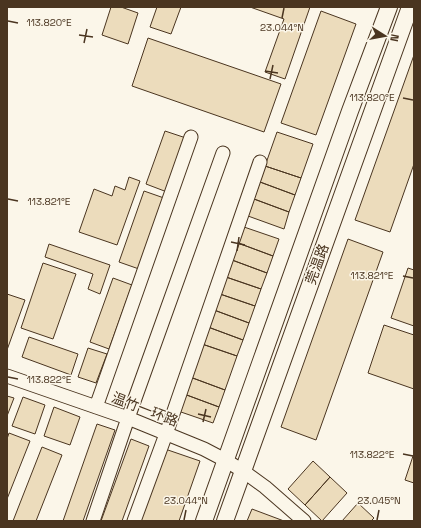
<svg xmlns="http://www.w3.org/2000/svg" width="421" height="528" viewBox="0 0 421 528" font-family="'Space Grotesk','Noto Sans SC',sans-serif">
<rect width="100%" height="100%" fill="#fbf6e9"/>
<!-- building -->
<path fill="#ecdcbc" stroke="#4a3520" d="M111,7H121L138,13L128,44L102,35Z
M157,7H181L171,34L150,27Z
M250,7H310L285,79L265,72L284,19Z
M321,11L356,24L316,135L281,123Z
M148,38L281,84L264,132L132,86Z
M414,55V164L390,232L355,220Z
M165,131L186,138L167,192L146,184Z
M277,132L313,144L301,178L265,166Z
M265,166L301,178L295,195L260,182Z
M129,177L140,181L117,245L79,232L94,189L112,196L115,186L125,190Z
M260,182L295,195L289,212L254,199Z
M144,191L164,198L139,269L119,262Z
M254,199L289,212L284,229L248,216Z
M244,227L279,239L273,256L238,243Z
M348,239L383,252L316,440L281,427Z
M238,243L273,256L267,273L232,260Z
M49,244L110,265L100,294L88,289L93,274L45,257Z
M232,260L267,273L261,289L226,277Z
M43,263L76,274L53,339L21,328Z
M408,268L414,270V326L391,318Z
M226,277L261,289L255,306L220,294Z
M113,278L132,285L109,349L90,342Z
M7,294L25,300L7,350Z
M220,294L255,306L249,323L214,310Z
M214,310L249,323L243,340L208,327Z
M384,325L414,335V389L368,373Z
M208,327L243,340L237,356L202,344Z
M29,337L78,354L71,375L22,357Z
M202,344L237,356L225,390L190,377Z
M88,348L107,354L96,383L78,377Z
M190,377L225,390L219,407L184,394Z
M184,394L219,407L213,423L178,411Z
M7,396L14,398L7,416Z
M23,397L45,405L35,434L12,426Z
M54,407L80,417L70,445L44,436Z
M97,424L115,430L83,521H63Z
M9,433L30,441L7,499V439Z
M131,439L149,446L122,521H101Z
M42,447L62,455L36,521H13Z
M165,449L200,461L179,521H140Z
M414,453V483L405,480Z
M313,461L330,477L305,505L288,489Z
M330,477L347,493L322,521L305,505Z
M358,503L374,518L371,521H342Z
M252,509L284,521H247Z"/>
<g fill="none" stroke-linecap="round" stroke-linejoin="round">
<!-- minor casing -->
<g stroke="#4a3520" stroke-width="15">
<path id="minor" d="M7,376L128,418L204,449L225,460L243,471L265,487L304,521
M96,407L191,137
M93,521L128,418L223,153
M134,521L166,434L260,162"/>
</g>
<!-- major casing -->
<g stroke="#4a3520" stroke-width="18">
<path id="major" d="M204,521L350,111L389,7
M225,521L410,7"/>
</g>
<!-- minor -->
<use href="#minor" stroke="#fbf6e9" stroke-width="13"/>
<!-- major -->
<use href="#major" stroke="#fbf6e9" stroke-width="16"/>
</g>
<!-- ticks -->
<path fill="none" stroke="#4a3520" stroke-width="1.5" d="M282,18L284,8M8,21L18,23M79,35L93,37M84,43L87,29M265,71L278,73M270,79L273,65M403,98L413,100M8,199L18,201M231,242L245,245M237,251L239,237M403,276L413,278M8,377L18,379M198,414L211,417M203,422L206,409M403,454L413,456M184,520L186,510M377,520L379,510"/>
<g text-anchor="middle" stroke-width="3" stroke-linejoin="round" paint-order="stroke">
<!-- street labels -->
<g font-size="14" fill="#4a3520" stroke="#fbf6e9">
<text transform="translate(317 264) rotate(-70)" y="5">莞温路</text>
<text transform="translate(145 409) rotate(21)" y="5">温竹一环路</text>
</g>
</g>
<g font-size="10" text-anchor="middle" fill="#4a3520" stroke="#fbf6e9" stroke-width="3" stroke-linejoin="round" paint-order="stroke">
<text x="49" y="26">113.820°E</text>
<text x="282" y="31">23.044°N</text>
<text x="372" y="101">113.820°E</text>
<text x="49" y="205">113.821°E</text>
<text x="372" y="279">113.821°E</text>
<text x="49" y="383">113.822°E</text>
<text x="372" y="458">113.822°E</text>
<text x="186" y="504">23.044°N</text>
<text x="379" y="504">23.045°N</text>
</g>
<!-- border -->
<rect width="421" height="528" fill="none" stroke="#4a3520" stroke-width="16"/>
<!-- north arrow -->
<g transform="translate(385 36) rotate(101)" stroke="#fbf6e9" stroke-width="3" paint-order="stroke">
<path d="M0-3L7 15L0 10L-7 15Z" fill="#4a3520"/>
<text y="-6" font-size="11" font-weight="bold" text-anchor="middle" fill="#4a3520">N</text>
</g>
</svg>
